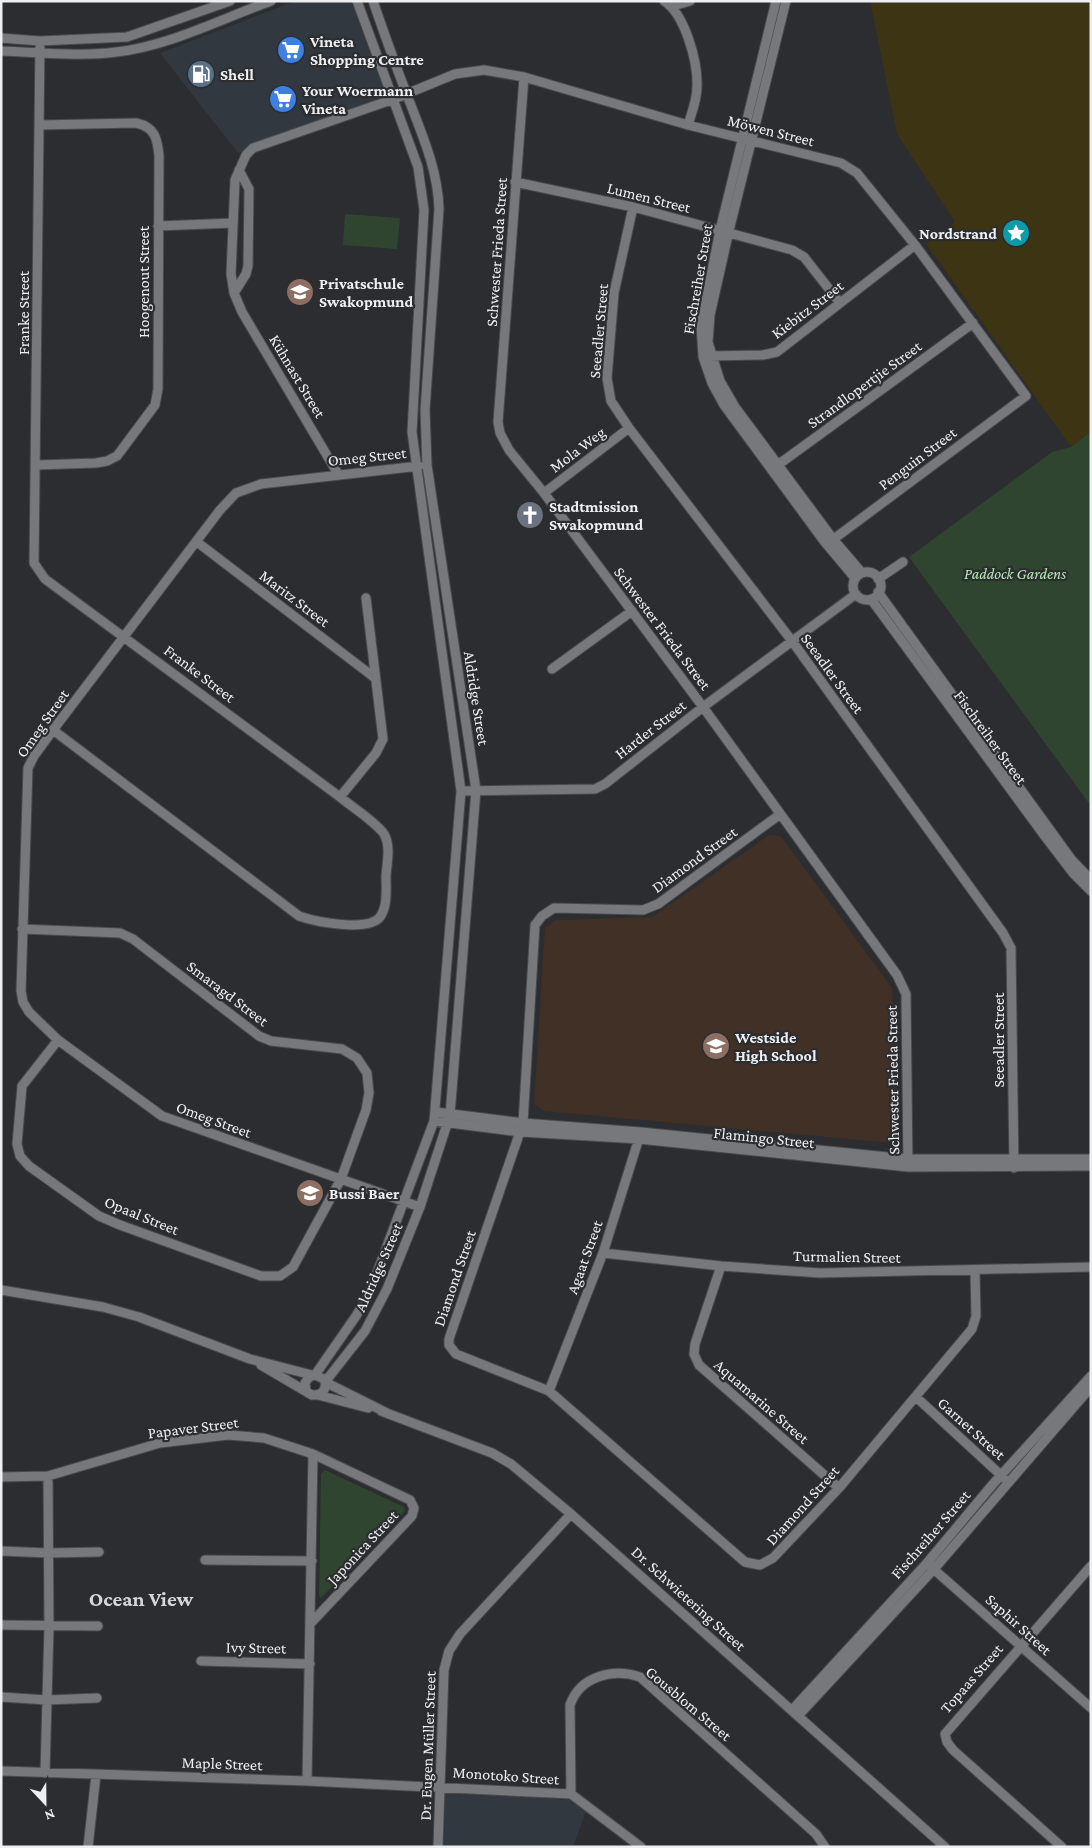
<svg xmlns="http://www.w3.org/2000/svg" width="1092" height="1848" viewBox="0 0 1092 1848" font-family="'Crimson Pro',serif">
<rect width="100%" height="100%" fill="#2b2d30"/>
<!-- built -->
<path fill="#323840" d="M295,1H351L388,101L238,153L160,53Z
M445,1791L569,1800L586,1811L573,1847H444Z"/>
<!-- education -->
<path fill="#403025" d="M769,835L781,836L892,988L900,1136L893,1143L544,1111L534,1104L545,927L556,920L652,917Z"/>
<!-- green -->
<path fill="#30452f" d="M345,214L400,218L397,249L343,245Z
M1089,432L1091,435V806L909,557L1052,452L1071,447Z
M325,1470L404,1507L405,1511L321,1598L319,1596L321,1474Z"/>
<!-- sand -->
<path fill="#3c3413" d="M870,1H1091V435L1089,433L1071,447L926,244L955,222L897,134Z"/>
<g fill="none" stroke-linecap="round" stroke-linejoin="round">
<!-- minor casing -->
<g stroke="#47494c" stroke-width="11">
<path id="minor" d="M373,1C384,33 395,64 407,95C421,132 438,169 439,209L425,410L427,465L476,790L450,1115L420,1207L387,1289L365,1331L325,1382L387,1413
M664,1C685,14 698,62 697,87C697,100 692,112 688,125
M776,1L720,230L701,326L703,357L712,383L724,405L824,541L855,578
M786,1L729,231L710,315L708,342L720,381L735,407L833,539L862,573
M673,6L690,1
M1,38L40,41L127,37L230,1
M40,41L34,563L45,579L340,797C352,807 376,822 384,834C391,846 387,862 386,876C386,888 388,906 380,917C368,932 316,922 299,916L53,730
M1,51C37,52 81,57 116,52C169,46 221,19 271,1
M524,77L498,422L500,433L509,450L544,493L703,707L897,975L906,994L908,1167
M515,182L633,207L792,250L804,257L840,303
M633,207L614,293L607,378L611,401L629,428L792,641L1003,933L1011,948L1014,1168
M158,226L233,223
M234,293L246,274L248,266L249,189L239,170
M707,356L763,355L777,352L915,245
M37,465L96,463L107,461L117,456L155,405L158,389L159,155C157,138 155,127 136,123L39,125
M419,466L261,484L236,493L220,510L53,730L34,756L28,768L21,991L23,1002L29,1012L58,1040L162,1116L420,1207
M775,467L973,323
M338,474L242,312L234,293L231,274L235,180L246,155L253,148L394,99L455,74L484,70L524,77L688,125L841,163L857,173L915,245L1026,396L827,544
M544,493L629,428
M197,542L375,678
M853 586a14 14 0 1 1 28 0a14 14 0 1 1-28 0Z
M878,579L903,562
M878,592L1071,859L1091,880
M871,599L1044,835L1073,873L1091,891
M552,669L632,611
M461,791L595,789L605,784L703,707L856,594
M340,797L376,753L383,739L366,598
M779,815L658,904L643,910L554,908L542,916L535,925L523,1123L449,1339V1345L456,1354L549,1391L745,1562L760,1565L773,1558L839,1488L972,1329L976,1316L975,1270
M22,929L120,933L133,939L259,1036L271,1041L342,1049L357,1058L367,1073L369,1093L366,1110L341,1179L293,1267L280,1276H261L120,1225L99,1216L29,1166L20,1156L17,1144L22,1086L58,1040
M436,1112L523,1123L641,1132L908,1159H1091
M434,1121L521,1132L639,1139L908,1167L1091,1166
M603,1253L721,1266L820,1273L1091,1267
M721,1266L695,1344L694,1354L699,1365L839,1488
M1,1290L103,1307L139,1317L250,1359L312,1375
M261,1365L312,1395C322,1396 328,1389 324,1379L315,1375L309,1377L305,1383L306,1390
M315,1375L356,1316L369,1294L434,1121L461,791L412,432L424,210L418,167L357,1
M549,1391L603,1253L640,1135
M318,1395L368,1408
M916,1397L1004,1478
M381,1411L492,1453L511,1464L571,1514L945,1847
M1,1477L48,1476
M1,1551L48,1553L99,1552
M205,1560L312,1561
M930,1566L1091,1708
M310,1624L412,1516L414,1508L410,1500L313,1454
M1,1625L98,1626
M201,1661L310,1664
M1,1697L47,1700L97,1698
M792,1710L927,1563L993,1484L1091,1376
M798,1716L934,1569L1091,1387
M1,1771L307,1781L571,1794L641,1847
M45,1773L49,1627L48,1476L160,1443L228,1435L264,1438L313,1454L307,1781
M571,1794L570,1705C580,1676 613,1668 640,1677L816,1834L825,1847
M88,1847L96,1775
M438,1847L444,1670L449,1651L460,1634L571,1514
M1062,1847L953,1750L947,1742L945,1734L1091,1566"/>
</g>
<!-- minor -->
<use href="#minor" stroke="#76787c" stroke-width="9"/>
</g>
<!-- icons -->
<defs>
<g id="supermarket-disc" transform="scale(1.4375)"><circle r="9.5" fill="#3f7fe0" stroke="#2b2d30"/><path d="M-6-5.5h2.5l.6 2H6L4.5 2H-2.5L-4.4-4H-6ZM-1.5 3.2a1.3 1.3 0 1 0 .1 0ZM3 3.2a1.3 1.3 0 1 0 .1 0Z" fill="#fff"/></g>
<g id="fuel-disc" transform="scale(1.4375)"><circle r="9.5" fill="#5c6f8a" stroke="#2b2d30"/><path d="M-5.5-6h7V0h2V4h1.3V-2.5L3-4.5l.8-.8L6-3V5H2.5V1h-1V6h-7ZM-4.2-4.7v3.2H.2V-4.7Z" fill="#fff"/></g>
<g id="sight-disc" transform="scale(1.4375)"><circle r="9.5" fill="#0f9aa8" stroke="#2b2d30"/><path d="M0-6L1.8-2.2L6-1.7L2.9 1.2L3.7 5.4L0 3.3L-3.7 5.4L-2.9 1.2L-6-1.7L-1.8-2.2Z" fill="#fff"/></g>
<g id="school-disc" transform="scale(1.4375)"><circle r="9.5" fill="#8d6e63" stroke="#2b2d30"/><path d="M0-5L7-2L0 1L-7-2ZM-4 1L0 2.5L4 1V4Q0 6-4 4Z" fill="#fff"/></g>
<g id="church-disc" transform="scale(1.4375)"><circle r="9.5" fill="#6b7280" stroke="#2b2d30"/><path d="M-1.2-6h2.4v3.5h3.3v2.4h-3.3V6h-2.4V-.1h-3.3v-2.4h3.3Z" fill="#fff"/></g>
</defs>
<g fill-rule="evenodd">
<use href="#supermarket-disc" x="291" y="50"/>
<use href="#fuel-disc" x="201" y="74"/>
<use href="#supermarket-disc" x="283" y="99"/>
<use href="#sight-disc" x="1016" y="233"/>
<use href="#school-disc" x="300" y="292"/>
<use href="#church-disc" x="530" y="515"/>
<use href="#school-disc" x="716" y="1046"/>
<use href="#school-disc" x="310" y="1193"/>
</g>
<g text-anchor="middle" stroke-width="4.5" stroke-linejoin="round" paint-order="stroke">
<!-- poi labels -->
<g font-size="16" font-weight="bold" fill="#edeff1" stroke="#2b2d30" text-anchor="start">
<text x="310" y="47">Vineta<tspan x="310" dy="18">Shopping Centre</tspan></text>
<text x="220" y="80">Shell</text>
<text x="302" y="96">Your Woermann<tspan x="302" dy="18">Vineta</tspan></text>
<text x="997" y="239" text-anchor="end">Nordstrand</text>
<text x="319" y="289">Privatschule<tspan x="319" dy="18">Swakopmund</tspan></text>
<text x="549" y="512">Stadtmission<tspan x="549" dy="18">Swakopmund</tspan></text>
<text x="735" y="1043">Westside<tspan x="735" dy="18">High School</tspan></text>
<text x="329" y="1199">Bussi Baer</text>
</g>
<!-- street labels -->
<g font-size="16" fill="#edeff1" stroke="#2b2d30">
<text transform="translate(771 130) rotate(14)" y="6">Möwen Street</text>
<text transform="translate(649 197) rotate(14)" y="6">Lumen Street</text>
<text transform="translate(496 252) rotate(-86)" y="6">Schwester Frieda Street</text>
<text transform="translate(697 279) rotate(-80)" y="6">Fischreiher Street</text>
<text transform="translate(143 282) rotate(-90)" y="6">Hoogenout Street</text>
<text transform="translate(807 309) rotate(-37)" y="6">Kiebitz Street</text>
<text transform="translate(23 313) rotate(-90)" y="6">Franke Street</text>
<text transform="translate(598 331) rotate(-85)" y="6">Seeadler Street</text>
<text transform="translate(298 376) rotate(59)" y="6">Kühnast Street</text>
<text transform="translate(864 384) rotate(-36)" y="6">Strandlopertjie Street</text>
<text transform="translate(577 449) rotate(-37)" y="6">Mola Weg</text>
<text transform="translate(367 456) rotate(-6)" y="6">Omeg Street</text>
<text transform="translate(917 458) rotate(-37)" y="6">Penguin Street</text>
<text transform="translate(295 598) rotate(37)" y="6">Maritz Street</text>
<text transform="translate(663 628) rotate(53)" y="6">Schwester Frieda Street</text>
<text transform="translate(200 673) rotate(37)" y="6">Franke Street</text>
<text transform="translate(833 673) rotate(54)" y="6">Seeadler Street</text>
<text transform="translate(477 698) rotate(81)" y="6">Aldridge Street</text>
<text transform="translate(42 723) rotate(-55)" y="6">Omeg Street</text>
<text transform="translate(650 729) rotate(-38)" y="6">Harder Street</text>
<text transform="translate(991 737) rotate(54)" y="6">Fischreiher Street</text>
<text transform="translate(694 859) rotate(-36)" y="6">Diamond Street</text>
<text transform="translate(228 993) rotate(37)" y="6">Smaragd Street</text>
<text transform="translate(998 1040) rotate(-90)" y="6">Seeadler Street</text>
<text transform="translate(892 1080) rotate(-91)" y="6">Schwester Frieda Street</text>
<text transform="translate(214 1119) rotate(20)" y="6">Omeg Street</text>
<text transform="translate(764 1137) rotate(6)" y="6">Flamingo Street</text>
<text transform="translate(142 1215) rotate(22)" y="6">Opaal Street</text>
<text transform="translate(847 1256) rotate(1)" y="6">Turmalien Street</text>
<text transform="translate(584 1257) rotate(-70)" y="6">Agaat Street</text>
<text transform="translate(378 1267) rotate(-66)" y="6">Aldridge Street</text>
<text transform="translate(454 1278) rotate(-71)" y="6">Diamond Street</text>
<text transform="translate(762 1401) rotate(41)" y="6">Aquamarine Street</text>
<text transform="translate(193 1427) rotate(-7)" y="6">Papaver Street</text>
<text transform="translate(972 1428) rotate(42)" y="6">Garnet Street</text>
<text transform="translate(802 1505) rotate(-48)" y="6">Diamond Street</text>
<text transform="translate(930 1534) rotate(-49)" y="6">Fischreiher Street</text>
<text transform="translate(362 1547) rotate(-47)" y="6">Japonica Street</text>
<text transform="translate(689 1598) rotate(42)" y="6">Dr. Schwietering Street</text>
<text transform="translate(1019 1624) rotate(42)" y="6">Saphir Street</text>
<text transform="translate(256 1647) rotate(1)" y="6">Ivy Street</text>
<text transform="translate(971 1678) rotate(-49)" y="6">Topaas Street</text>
<text transform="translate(689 1703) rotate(40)" y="6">Gousblom Street</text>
<text transform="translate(427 1746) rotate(-88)" y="6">Dr. Eugen Müller Street</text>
<text transform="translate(222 1763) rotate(2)" y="6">Maple Street</text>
<text transform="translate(506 1775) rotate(4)" y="6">Monotoko Street</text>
</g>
<!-- park labels -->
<g font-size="16" font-style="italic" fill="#b1e8ae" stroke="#2b2d30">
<text x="1015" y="579">Paddock Gardens</text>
</g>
<!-- district labels -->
<g font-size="21" font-weight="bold" fill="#d3d6da" stroke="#2b2d30">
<text x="141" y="1606">Ocean View</text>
</g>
</g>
<!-- border -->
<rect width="1092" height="1848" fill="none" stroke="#edeff1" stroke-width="5"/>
<!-- north arrow -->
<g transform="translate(45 1803) rotate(158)" stroke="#2b2d30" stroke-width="4" paint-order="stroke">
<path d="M0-4L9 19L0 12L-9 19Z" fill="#edeff1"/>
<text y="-8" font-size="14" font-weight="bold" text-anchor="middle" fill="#edeff1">N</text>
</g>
</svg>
